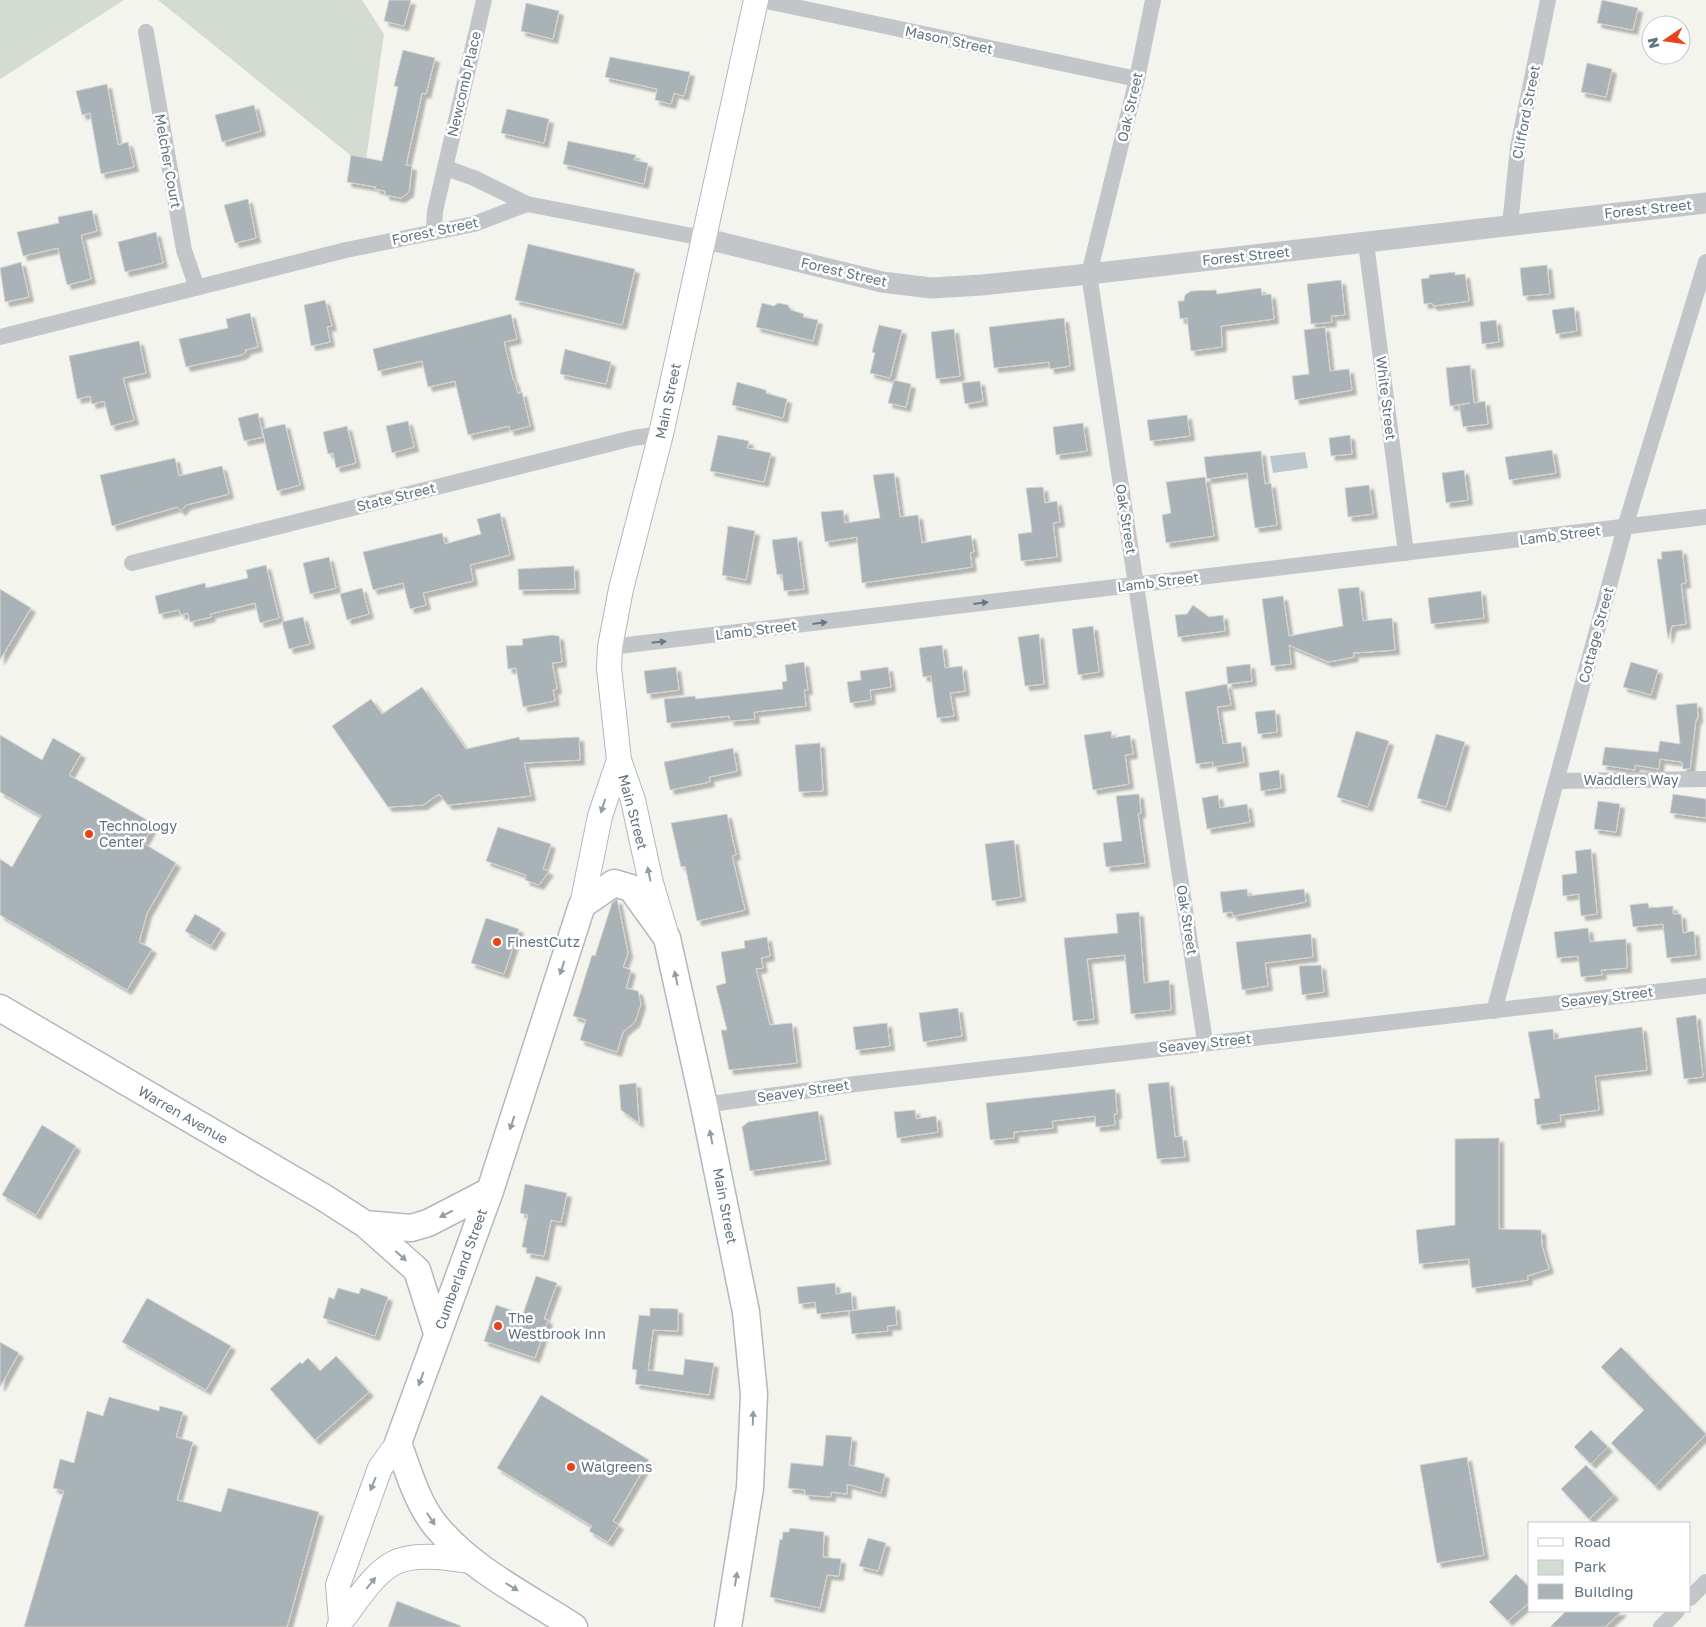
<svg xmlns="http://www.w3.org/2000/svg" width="1706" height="1627" viewBox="0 0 1706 1627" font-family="'Golos Text',sans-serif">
<defs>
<filter id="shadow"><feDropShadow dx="4.5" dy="4.5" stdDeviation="1" flood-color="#0004"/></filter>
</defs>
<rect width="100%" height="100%" fill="#f4f4ef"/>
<!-- green -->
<path fill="#d4dbd0" d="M0,0H124L0,79Z
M158,0H362L384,34L365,167Z"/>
<!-- water -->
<path fill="#bbc7cc" d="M1305,452L1308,468L1273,473L1270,456Z"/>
<!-- building -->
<path fill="#a9b2b6" stroke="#d5d5d2" filter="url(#shadow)" d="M389,0H411L404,26L384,21Z
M1602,0L1638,8L1633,30L1597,23Z
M526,3L559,11L553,39L521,31Z
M403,50L435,58L426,94L422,93L406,165L412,166L409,192L401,198L385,195V191L375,189L376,187L347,182L351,155L382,161L398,87L394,86Z
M610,57L690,72L684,96L674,93L671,104L655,100L657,89L605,77Z
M1587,63L1612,69L1606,97L1581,92Z
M107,84L118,145L128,142L134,167L101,174L90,113L82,115L76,91Z
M254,105L261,131L222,142L215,115Z
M507,109L549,119L544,143L501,133Z
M568,141L636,155L634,160L648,163L644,184L563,164Z
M248,199L256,238L235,243L224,205Z
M92,210L97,231L81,235L91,279L67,285L58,248L23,256L17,232L59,223L58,217Z
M156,232L163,263L125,272L118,242Z
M528,244L635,269L622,325L515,300Z
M21,262L29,297L5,302L0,268Z
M1547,265L1550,294L1523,296L1520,268Z
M1455,272V275L1465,274L1469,301L1433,306L1432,303L1424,304L1421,279L1429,278V275Z
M1341,280L1345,315L1331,316L1332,322L1311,324L1307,284Z
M1261,288L1262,295L1271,294L1274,319L1221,326L1222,347L1191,351L1187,318L1180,319L1178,301H1184L1185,295L1191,291L1216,290L1217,294Z
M325,300L332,326L327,327L330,342L311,346L304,305Z
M762,303L774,306L778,303L788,305L791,310L804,314L803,317L818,320L813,341L756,327Z
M1574,307L1577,331L1556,334L1552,310Z
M250,313L258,347L245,350L246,352L241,355L186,367L179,339L228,328L226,319Z
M511,314L517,339L504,342L513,380H514L518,394L522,392L530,426L510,431L509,426L468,435L455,381L428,387L422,361L378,371L373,349Z
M1064,318L1070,366L1050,369L1049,362L994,368L989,327Z
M1496,320L1499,342L1482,344L1480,322Z
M879,325L902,330L890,378L870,373L875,353L872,352Z
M1325,327L1330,371L1349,369L1352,390L1295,400L1292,376L1309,374L1304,330Z
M954,329L960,376L936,379L931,332Z
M139,341L146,373L123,378L134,420L111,426L104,401L92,404L90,396L77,399L69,356Z
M565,349L611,362L606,384L560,374Z
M1470,365L1474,403L1485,401L1488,424L1463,427L1459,405L1470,403L1450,406L1446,368Z
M894,380L911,384L906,407L888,403Z
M980,381L983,401L965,404L962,383Z
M737,382L766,390V393L787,399L783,418L732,405Z
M258,413L263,437L244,441L238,418Z
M1187,415L1190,436L1150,441L1147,420Z
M408,421L414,447L392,453L386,426Z
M1083,423L1087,451L1056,455L1053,427Z
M285,424L300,485L277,491L262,429Z
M347,426L356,463L336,468L333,453L328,454L323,432Z
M718,435L749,441L747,448L771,453L764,482L710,471Z
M1350,435L1352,454L1331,456L1329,438Z
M1552,450L1556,473L1509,480L1505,457Z
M1261,451L1265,484L1271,483L1277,525L1255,528L1247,473L1207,479L1204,457Z
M175,458L179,476L222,466L229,494L186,505L181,511L177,507L112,526L100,475Z
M1464,470L1468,500L1446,503L1442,473Z
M894,473L900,517L918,515L922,543L971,535L974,552L970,553L972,567L862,583L857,537L825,542L821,512L843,510L845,523L880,518L873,475Z
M1205,477L1214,536L1166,543L1162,515L1171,513L1166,482Z
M1369,485L1373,514L1348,517L1345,488Z
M1043,487L1045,503L1057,501L1060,522L1053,523L1057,557L1021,561L1018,534L1032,532L1026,488Z
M500,513L510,555L470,565L473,581L423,593L426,605L410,609L403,583L373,590L363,552L442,533L445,544L481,534L477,519Z
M728,526L755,531L746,580L722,575Z
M797,537L804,589L784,591L782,574L777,575L772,540Z
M1682,550L1686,583L1681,584L1686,624L1672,626L1668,639L1657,559H1662L1661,552Z
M329,557L336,588L310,594L303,563Z
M266,565L279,618L260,623L255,603L210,614L211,617L190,622L188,613L181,615L179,610L159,614L155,596L205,583L206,588L248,578L246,570Z
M574,566L575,589L519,590L518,569Z
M1359,587L1363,621L1392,618L1395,650L1353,653L1354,657L1328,662L1289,645L1291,664L1271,666L1262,599L1283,596L1289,636L1343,626L1338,589Z
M362,588L369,614L347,620L340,594Z
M0,589L31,608L0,660Z
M1481,591L1484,618L1431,624L1428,598Z
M1193,605L1209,617L1223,615L1225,631L1178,637L1175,615L1187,614Z
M303,617L310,644L289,649L282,622Z
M1093,626L1099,672L1078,675L1072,629Z
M1039,634L1044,684L1025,686L1018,637Z
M552,635L559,636L562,662L552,663L557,689L553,690L555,701L523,707L516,668L508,669L506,646L523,645L522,639Z
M942,645L945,668L962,666L965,691L950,693L954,716L937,718L931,676L923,677L919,648Z
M804,662L808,690H804L806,706L754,712L755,719L730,721L729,716L667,723L664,699L695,696L696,699L783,689L782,682L787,681L785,665Z
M1631,662L1658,670L1651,695L1623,687Z
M1250,664L1252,681L1228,684L1226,667Z
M676,667L679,690L647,694L644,671Z
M888,667L891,687L870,690L871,700L850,703L847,682L861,680L860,671Z
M1227,684L1231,705L1217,707L1223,744L1241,742L1244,762L1213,767V762L1196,764L1185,692Z
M422,687L466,749L519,737L520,740L579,737L580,760L524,763L531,796L448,805L439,794L423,805L388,807L332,726L371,699L382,714Z
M1697,703L1698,719H1696L1690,769H1683L1682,762L1660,759L1659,769L1635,765V770L1602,765L1605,747L1658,752L1660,741L1680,744L1676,705Z
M1275,710L1277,732L1258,734L1255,712Z
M1111,731L1112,738L1130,735L1133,754L1125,755L1129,784L1093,790L1084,735Z
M1356,731L1389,741L1368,807L1337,797Z
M1436,734L1465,742L1446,807L1417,798Z
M0,735L42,760L53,738L81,754L69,775L154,824L143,843L176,863L147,913L139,942L152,949L127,990L0,915V859L12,867L41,816L0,792Z
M820,743L823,791L799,792L795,745Z
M733,748L737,771L709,777L710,782L670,790L664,762Z
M1279,770L1281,788L1261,791L1259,773Z
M1139,794L1141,813L1138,814L1145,863L1106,867L1103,843L1122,841L1116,796Z
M1673,794L1706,799V818L1670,813Z
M1218,795L1220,808L1247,804L1250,822L1207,829L1202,798Z
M1598,801L1620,804L1616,832L1594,829Z
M727,814L736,855L732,856L745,910L697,921L685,866L681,867L671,823Z
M498,827L551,844L543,869L549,871L539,885L525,880L526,875L486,861Z
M1014,840L1021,897L992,901L985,844Z
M1591,849L1597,914L1581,916L1579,894L1563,896L1562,875L1577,873L1575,851Z
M1247,889L1248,896L1304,889L1306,902L1233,916L1232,912L1223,913L1220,892Z
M617,899L628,953L623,967L631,970L626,988L638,991L641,1004L635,1022L623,1032L617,1052L580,1040L586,1020L573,1016L592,955L595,956L612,903Z
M1648,903L1649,908L1673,906V914H1681L1683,933L1694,931L1696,955L1667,958L1663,924L1633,927L1630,905Z
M1139,912L1144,983L1169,980L1171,1010L1131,1014L1125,955L1087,959L1094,1019L1073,1021L1064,938L1118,933L1116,914Z
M195,914L221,929L211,946L185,931Z
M486,918L519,929L504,974L471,963Z
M1588,928L1590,942L1626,939L1627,968L1601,970L1602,975L1581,977L1578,956L1557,958L1554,932Z
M1311,934L1313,957L1265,963L1268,986L1242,990L1236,942Z
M767,937L770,956L761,958L763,968L756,969L770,1025L792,1023L797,1063L729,1070L721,1030H727L716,986L726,983L721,952L745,948L744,941Z
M1321,965L1324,992L1302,995L1299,966Z
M958,1008L962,1036L923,1042L919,1013Z
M1696,1015L1703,1077L1684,1079L1676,1018Z
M887,1023L890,1046L856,1050L853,1027Z
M1642,1027L1647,1070L1595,1076L1599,1110L1560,1115L1561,1122L1537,1125L1534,1099L1540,1098L1528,1032L1553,1029L1554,1039Z
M1169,1082L1175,1137L1182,1136L1185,1157L1157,1159L1148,1084Z
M636,1083L639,1123L621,1110L619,1085Z
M1115,1089L1117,1114H1114L1115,1125L1096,1127L1095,1116L1052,1121L1053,1128L1014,1132V1138L990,1140L986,1103Z
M915,1110L916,1119L936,1116L938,1132L897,1138L894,1112Z
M818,1111L826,1160L750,1171L742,1127L748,1122Z
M42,1125L76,1146L36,1215L2,1195Z
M1499,1138V1229L1541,1230L1542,1246L1549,1269L1527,1276L1528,1280L1472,1288L1469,1259L1419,1264L1416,1230L1455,1225V1139Z
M525,1184L567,1193L561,1222L551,1220L544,1256L526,1253L527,1248L522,1247L528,1215L520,1213Z
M536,1276L557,1283L544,1319L548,1320L535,1358L484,1341L496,1305L523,1314Z
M835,1283L836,1294L851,1292L853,1310L817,1314L815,1302L799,1304L797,1287Z
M338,1288L359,1294L361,1288L388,1297L375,1336L323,1318L329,1297L334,1299Z
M147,1298L231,1346L206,1390L122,1342Z
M895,1306L897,1325L887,1326L888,1331L852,1334L849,1311Z
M650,1308L678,1309V1331L653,1330L648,1370L683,1375L685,1359L714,1363L709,1395L635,1384L637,1370L632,1369L639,1315L650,1316Z
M0,1342L19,1353L0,1387Z
M1621,1347L1706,1434L1655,1486L1611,1443L1644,1410L1601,1367Z
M336,1356L369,1392L315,1440L270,1389L300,1362L302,1364L308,1358L320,1371Z
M541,1395L649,1460L613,1521L619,1525L608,1542L589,1531L592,1526L497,1468Z
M109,1397L159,1411L160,1406L183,1412L176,1437L193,1442L177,1500L221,1512L228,1488L319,1512L287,1627H24L64,1491L53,1488L60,1459L74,1463L87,1411L103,1416Z
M1591,1430L1608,1447L1591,1464L1574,1447Z
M826,1435L852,1437L849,1465L885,1474L881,1493L847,1484V1494L831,1492V1497L805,1495V1490L788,1488L791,1463L823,1466Z
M1467,1457L1484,1555L1437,1563L1420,1465Z
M1586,1465L1614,1495L1589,1519L1561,1489Z
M790,1528L824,1532L823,1557L841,1559L839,1576L827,1575L820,1608L770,1597L780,1539L782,1540L783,1532H789Z
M868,1538L886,1543L878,1571L859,1566Z
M1516,1574L1530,1588V1602L1508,1621L1489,1602Z
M397,1601L461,1626L460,1627H388Z
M1566,1611H1622L1605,1627H1550Z"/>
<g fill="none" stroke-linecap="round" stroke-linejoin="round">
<!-- secondary casing -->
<g stroke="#b2b8bc" stroke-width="26">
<path id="secondary" d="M582,905L600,816L619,760
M665,930L651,883L633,800L619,760L609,668L610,647L621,589L661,434L756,0
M341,1621C356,1603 371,1576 392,1564C413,1552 448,1558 471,1561
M339,1627L341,1621L338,1585L380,1468L398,1443"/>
</g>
<!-- primary casing -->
<g stroke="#b3b8bb" stroke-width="29">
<path id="primary" d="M0,1008L323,1197L365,1224L417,1270L437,1333
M365,1224L411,1228L428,1223L490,1191
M574,1627C527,1596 472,1570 436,1526C417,1503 408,1470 398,1443L490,1191L582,905L614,883L631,888L667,938L704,1105L746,1312L754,1394L750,1488L728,1627"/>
</g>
<!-- minor -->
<path stroke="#c3c6c9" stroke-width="16" d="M762,0L1137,79
M1153,0L1137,79L1089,274L1205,1042
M146,32L184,250L197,288
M446,168L474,178L527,204
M1510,225L1518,147L1548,0
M434,230L435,211L484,0
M1366,243L1406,553
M0,337L346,250L474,224L527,204L703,238
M132,563L633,438L661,434
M610,647L1706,517
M1557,781L1706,779
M1494,1011L1625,527L1706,262
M704,1105L855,1084L1706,986
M1690,1598L1706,1582
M1661,1627L1677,1611"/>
<!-- tertiary -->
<path stroke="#c3c6c9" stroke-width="21" d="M703,238L882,282L931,288L982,285L1089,274L1706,203"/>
<!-- secondary -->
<use href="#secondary" stroke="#fff" stroke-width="24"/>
<!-- primary -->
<use href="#primary" stroke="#fff" stroke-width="26"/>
</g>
<!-- one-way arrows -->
<defs><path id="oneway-solid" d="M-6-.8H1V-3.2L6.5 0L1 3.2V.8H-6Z" transform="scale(1.25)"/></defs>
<g fill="#667886">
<use href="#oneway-solid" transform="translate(981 603) rotate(-7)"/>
<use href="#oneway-solid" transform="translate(820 623) rotate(-7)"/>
<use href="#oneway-solid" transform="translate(659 642) rotate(-6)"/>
</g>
<g fill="#909ea8">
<use href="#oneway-solid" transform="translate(603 806) rotate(108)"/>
<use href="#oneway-solid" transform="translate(649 874) rotate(-102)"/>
<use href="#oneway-solid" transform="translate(562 968) rotate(108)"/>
<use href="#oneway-solid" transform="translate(676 978) rotate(-102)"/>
<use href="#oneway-solid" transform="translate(512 1123) rotate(108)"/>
<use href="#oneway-solid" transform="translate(711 1137) rotate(-101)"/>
<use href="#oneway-solid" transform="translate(446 1214) rotate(153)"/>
<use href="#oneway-solid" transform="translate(401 1256) rotate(42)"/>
<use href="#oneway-solid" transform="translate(421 1379) rotate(110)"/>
<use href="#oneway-solid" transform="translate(753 1418) rotate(-88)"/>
<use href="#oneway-solid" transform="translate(373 1484) rotate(112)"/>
<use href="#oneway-solid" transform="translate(431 1519) rotate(57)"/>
<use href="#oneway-solid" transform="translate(736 1579) rotate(-81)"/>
<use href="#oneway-solid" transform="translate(371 1583) rotate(-51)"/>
<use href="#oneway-solid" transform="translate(512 1587) rotate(32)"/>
</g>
<!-- markers -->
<g fill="#ec4217" stroke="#fff" stroke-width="2">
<circle cx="89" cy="834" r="5"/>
<circle cx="497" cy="942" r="5"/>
<circle cx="498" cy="1326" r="5"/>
<circle cx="571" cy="1467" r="5"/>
</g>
<g text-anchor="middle" stroke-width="5" stroke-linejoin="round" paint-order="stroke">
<!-- street labels -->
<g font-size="14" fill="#617482" stroke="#fff">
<text transform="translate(949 40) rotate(12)" y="5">Mason Street</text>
<text transform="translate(464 84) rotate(-77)" y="5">Newcomb Place</text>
<text transform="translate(1130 107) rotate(-77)" y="5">Oak Street</text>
<text transform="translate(1526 112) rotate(-79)" y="5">Clifford Street</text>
<text transform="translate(168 161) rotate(80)" y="5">Melcher Court</text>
<text transform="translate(1648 209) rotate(-6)" y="5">Forest Street</text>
<text transform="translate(435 231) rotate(-12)" y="5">Forest Street</text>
<text transform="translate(1246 256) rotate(-6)" y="5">Forest Street</text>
<text transform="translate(844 272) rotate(13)" y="5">Forest Street</text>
<text transform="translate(1386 398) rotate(83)" y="5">White Street</text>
<text transform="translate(668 401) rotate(-78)" y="5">Main Street</text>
<text transform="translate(396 497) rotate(-14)" y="5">State Street</text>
<text transform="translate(1126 519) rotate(81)" y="5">Oak Street</text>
<text transform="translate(1560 535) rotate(-7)" y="5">Lamb Street</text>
<text transform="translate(1158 582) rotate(-7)" y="5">Lamb Street</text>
<text transform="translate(756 630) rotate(-7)" y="5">Lamb Street</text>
<text transform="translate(1596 635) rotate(-75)" y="5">Cottage Street</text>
<text x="1631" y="785">Waddlers Way</text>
<text transform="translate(633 812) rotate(75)" y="5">Main Street</text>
<text transform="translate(1187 920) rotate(81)" y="5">Oak Street</text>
<text transform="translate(1607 997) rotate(-7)" y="5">Seavey Street</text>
<text transform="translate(1205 1043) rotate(-6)" y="5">Seavey Street</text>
<text transform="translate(803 1091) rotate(-8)" y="5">Seavey Street</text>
<text transform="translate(183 1115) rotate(30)" y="5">Warren Avenue</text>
<text transform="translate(725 1206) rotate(79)" y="5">Main Street</text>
<text transform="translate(461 1269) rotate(-70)" y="5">Cumberland Street</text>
</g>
<!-- poi labels -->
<g font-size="14" fill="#617482" stroke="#fff" text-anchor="start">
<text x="99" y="831">Technology<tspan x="99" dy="16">Center</tspan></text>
<text x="507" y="947">FinestCutz</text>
<text x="508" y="1323">The<tspan x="508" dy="16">Westbrook Inn</tspan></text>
<text x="581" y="1472">Walgreens</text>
</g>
</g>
<!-- legend -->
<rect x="1528" y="1522" width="162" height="90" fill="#ffffff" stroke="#c0c7cd"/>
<rect x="1538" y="1538" width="25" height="8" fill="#ffffff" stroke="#c0c7cd"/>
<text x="1574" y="1547" font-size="15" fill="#617482">Road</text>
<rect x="1538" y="1560" width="25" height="15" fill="#d4dbd0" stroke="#c0c7cd"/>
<text x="1574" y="1572" font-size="15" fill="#617482">Park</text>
<rect x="1538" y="1584" width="25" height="15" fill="#a9b2b6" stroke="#c0c7cd"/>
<text x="1574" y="1597" font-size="15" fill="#617482">Building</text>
<!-- north arrow -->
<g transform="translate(1666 40) rotate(257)"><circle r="24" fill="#ffffff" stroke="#c0c7cd"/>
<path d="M0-4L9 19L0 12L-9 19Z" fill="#ec4217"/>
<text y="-8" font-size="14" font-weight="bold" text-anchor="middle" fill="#617482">N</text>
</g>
</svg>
